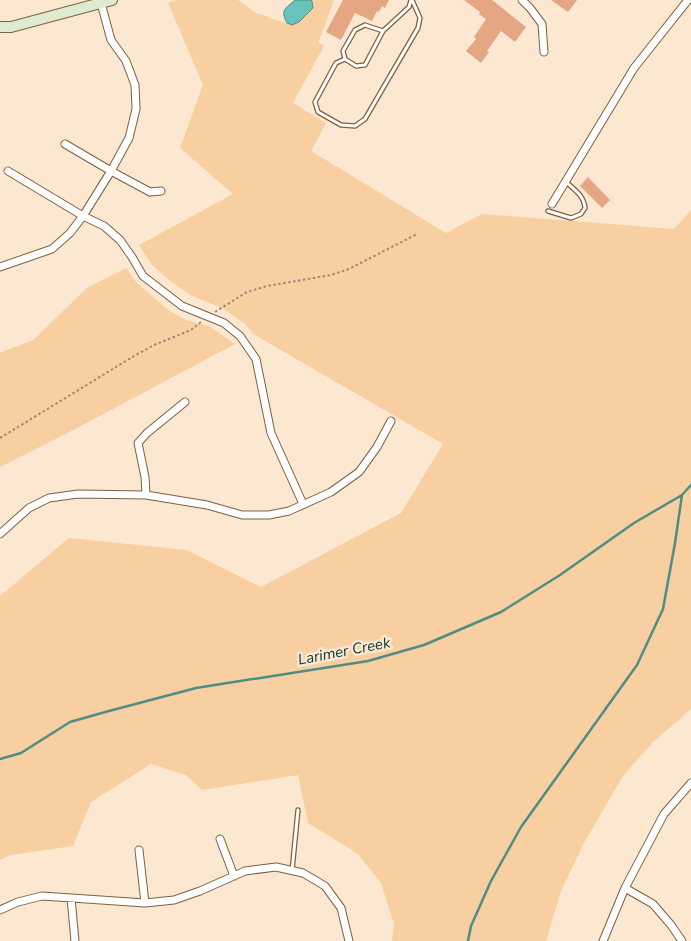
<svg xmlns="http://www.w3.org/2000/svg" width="691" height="941" viewBox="0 0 691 941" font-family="'Nunito Sans',sans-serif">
<rect width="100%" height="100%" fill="#fce7d1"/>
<!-- green -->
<path fill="#f8cfa0" d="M176,0H238L256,13L292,25L312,1L311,0H334L321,36L318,42L324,46L293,103L326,123L311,151L446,233L482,214L674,229L691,210V709L653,742L623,776L585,841L561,891L546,941H392L394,924L381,883L358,854L308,823L298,775L202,790L186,775L151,764L91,802L73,846L11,855L0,860V596L69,538L187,550L261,587L401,513L443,444L253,334L244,323L228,312L217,306L192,296L169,280L152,265L139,245L233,194L180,148L203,85L168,3Z
M126,268L136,282L168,310L186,320L209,326L235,344L81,426L0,467V353L33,340L87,288Z"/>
<!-- water -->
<path fill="#68c3bd" stroke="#508d85" d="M295,0H311L312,1L313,8L299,22L292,25L287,23C280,10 285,9 295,0Z"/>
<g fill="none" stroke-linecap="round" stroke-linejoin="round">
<!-- stream -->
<path stroke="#508d85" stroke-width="2.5" d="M0,759L21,753L70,722L109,711L196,688L368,661L424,645L501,612L560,575L634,523L682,495L691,485
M468,941L471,926L491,881L521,827L637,665L663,609L675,543L682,495"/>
</g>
<!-- building -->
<path fill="#e5a683" d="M343,0H389L385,8L382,6L379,12L377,11L372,21L355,13L341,40L326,32Z
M464,0H492L526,27L515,42L501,31L487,51L489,52L481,63L466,51L476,39L474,37L486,19L479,14L480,12Z
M551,0H577L568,12Z
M588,177L610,200L602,208L580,186Z"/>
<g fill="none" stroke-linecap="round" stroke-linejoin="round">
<!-- lane casing -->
<g stroke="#7d603f" stroke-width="5.5">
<path id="lane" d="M383,31L365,25L355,30L343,51L345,59L356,66L365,65L383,31L409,7L411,0
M345,59L336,63L315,102L318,112L341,125L355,126L365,119L418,28L420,18L412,0
M548,211L571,218L581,214L585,208C584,196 575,190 566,182
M292,871L298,810"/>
</g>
<!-- street casing -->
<g stroke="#7d603f" stroke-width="9">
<path id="street" d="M522,0L530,8L542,24L544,52
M65,144L111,171L150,192L161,191
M8,171L83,216L104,226L120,240L132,257L143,276L182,306L224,323L240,336L256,359L271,433L303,504
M552,204L634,68L688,0
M0,267L52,249L70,233L83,216L111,171L129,138L136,109L135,85L126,61L111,40L101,3
M146,495L145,477L138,443L147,433L185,402
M0,534L29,508L49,498L78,494L146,495L207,505L242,515H269L289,511L331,492L359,472L377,447L391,421
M220,839L234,876
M139,850L145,903
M625,888L653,904L671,925L682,941
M71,898L75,941
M0,910L18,902L42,896L145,903L174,900L200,891L245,871L276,867L303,873L325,886L341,908L349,941
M603,941L625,888L664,814L691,783"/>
</g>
<!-- secondary casing -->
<g stroke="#7d603f" stroke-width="12">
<path id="secondary" d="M0,27H11L112,0"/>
</g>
<!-- path -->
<path stroke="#9b8b79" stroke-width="2" stroke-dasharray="2.5 2.5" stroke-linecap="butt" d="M215,312L247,292L267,286L331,275L349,269L417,234
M0,438L134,356L154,345L191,330L201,322"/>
<!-- lane -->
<use href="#lane" stroke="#fff" stroke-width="3"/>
<!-- street -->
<use href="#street" stroke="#fff" stroke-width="7"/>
<!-- secondary -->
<use href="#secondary" stroke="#deebd0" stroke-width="10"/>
</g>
<g text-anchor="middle" stroke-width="5" stroke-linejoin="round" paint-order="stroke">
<!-- water labels -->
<g font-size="15" font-style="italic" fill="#083633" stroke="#fce7d1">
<text transform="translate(344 651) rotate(-11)" y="5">Larimer Creek</text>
</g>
</g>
</svg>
